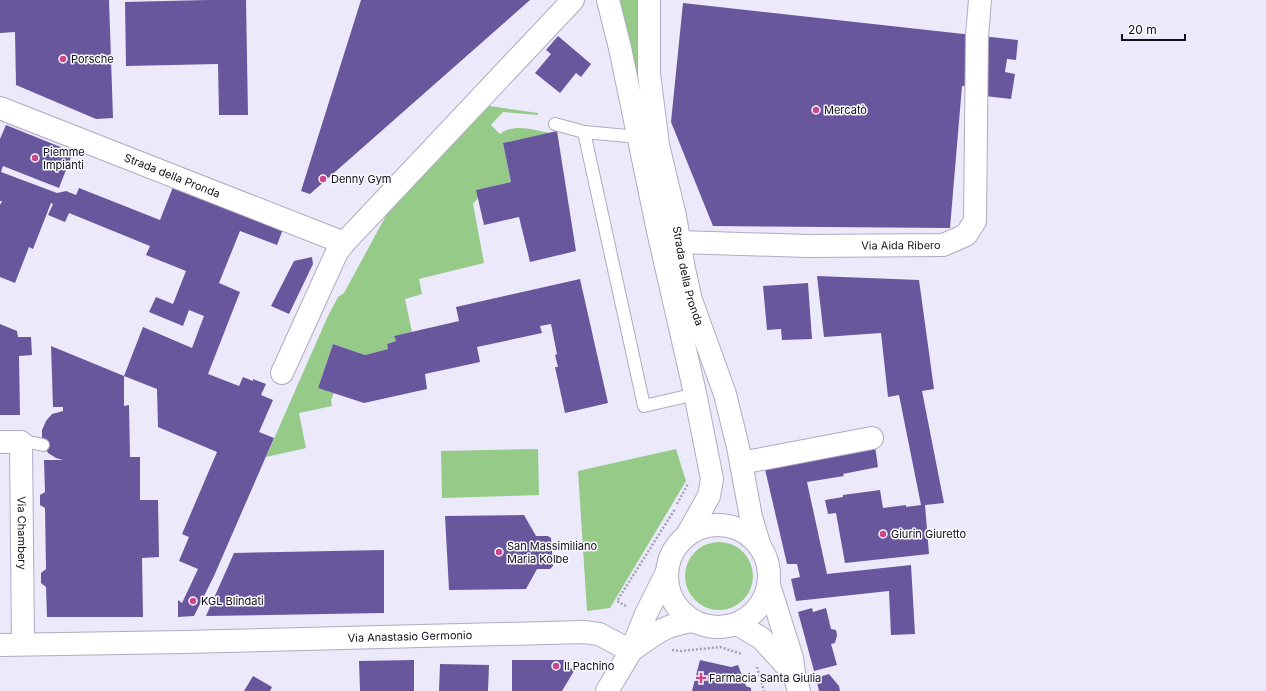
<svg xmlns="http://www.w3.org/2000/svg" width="1266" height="691" viewBox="0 0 1266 691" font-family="Inter,sans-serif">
<rect width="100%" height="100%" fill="#ece9fb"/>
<!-- green -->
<path fill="#96ca89" d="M615,0H637V101Z
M483,105L538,113V115L503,112L491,125L500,134C514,123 533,130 550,133L503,143L511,182L477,190L478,198L473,204L484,263L419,279L422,294L405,299L412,332L395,336L396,341L387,344L388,349L365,355L333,344L318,388L334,393L331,400L332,406L299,413L306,448L266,457L327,318L338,297L344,293L395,199Z
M538,449L539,495L442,498L441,451Z
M676,449L686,481L610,608L587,611L578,471Z
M685 576a34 34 0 1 1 68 0a34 34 0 1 1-68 0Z"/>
<!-- building -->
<path fill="#69579d" d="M0,0H109L113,118L96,119L16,85L15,32L0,33Z
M207,0H246L248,115H219L218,64L126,66L125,2Z
M361,0H530L310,194L301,191Z
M683,3L1018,40L1016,60L1007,59L1005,72L1015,74L1011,99L985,96L986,89L962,86L950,228L713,226L671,122Z
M558,36L591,64L581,77L576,73L560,93L535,73L551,54L546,50Z
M6,125L73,152L59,188L3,166L1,172L57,193L66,191L76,195L79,188L160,220L173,187L283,229L277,245L240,231L219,283L240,292L208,374L239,386L243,377L253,381V379L266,384L261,395L273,400L259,432L274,438L214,576L194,616L178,617V600L182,603L198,569L179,561L189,537L182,534L217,452L158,427L157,389L124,376L143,327L192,348L204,316L189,310L183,326L149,312L156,297L173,304L186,271L146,255L150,246L69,213L65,222L48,215L53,204L51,203L33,249L29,247L15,283L0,277V205L2,201H0V139Z
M557,131L576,251L530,262L519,217L484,225L476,190L511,182L503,143Z
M312,257L313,264L289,314L271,306L294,261Z
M817,276L919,280L934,389L922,391L944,503L925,505L929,554L845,563L836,513L828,514L825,500L843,497V495L880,490L883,508L906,505V507L921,505L899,395L888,397L881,333L824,337Z
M580,279L608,403L565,413L555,367H558L555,355L557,354L551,324L540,326L542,333L477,347L480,362L425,374L427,389L364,403L318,388L333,344L365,355L388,349L387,344L396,341L394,336L459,321L456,307Z
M808,283L812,339L782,340L781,329L767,330L763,286Z
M0,324L17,331L18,337H31L32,355L19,356L20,415H0Z
M51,346L124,376V406L129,405L130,457H140V500H158L159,557L142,558L143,617H47L46,587L41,583V573L46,569L45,508L40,505V495L45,492L44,460H63L56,458L48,453L42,440V430L46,421L52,414L63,411V407H53Z
M875,446L878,467L843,474L844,476L807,482L827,574L911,565L915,634L891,635L889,591L796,601L791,579L800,577L797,564H787L764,465Z
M524,515L536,536H548L551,538L553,566L550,569H537L526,589L449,590L445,516Z
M384,550V613L206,616L234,553Z
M812,608L813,612L826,608L831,629L836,630L837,635L835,643L831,644L837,665L814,671L798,612Z
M414,660V691H360L359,661Z
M512,660H564L567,665L574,671L562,691H512Z
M700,660L731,667L738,665L746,686L751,688V691H692Z
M440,664L489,665L488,691H439Z
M829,674L839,686L840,691H819L816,678Z
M253,676L272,687L270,691H244Z"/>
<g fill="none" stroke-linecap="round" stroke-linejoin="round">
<!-- service casing -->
<g stroke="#afabc1" stroke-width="14">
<path id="service" d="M555,124L584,132L644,406L683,397L695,393
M584,132L639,137
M21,442H29L43,445"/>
</g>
<!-- minor casing -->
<g stroke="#afabc1" stroke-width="24">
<g id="minor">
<path id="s1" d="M0,108L344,243"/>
<path id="s2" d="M680,242L807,246L943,245L966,235L975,221L977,36L980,0"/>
<path d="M282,373L337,252L344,243L573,0"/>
<path id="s3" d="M0,442H21L23,644"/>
<path d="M741,463L872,438"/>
<path id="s4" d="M0,645L184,642L584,632L599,634L631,651"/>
</g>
</g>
<!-- tertiary casing -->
<g stroke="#afabc1" stroke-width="24">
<g id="tertiary">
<path d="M608,0L620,48L658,231L695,393L712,479L709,496L687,535"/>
<path id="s5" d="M649,0V74L658,145L675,216L684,269L691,300L725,394L738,447L751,517L760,547"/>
<circle cx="718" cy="576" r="51"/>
<path d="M769,585L792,658L794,674L799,691"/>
<path d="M737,624L761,638L794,674"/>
<path d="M631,651C653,635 665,624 694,621"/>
<path d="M607,691L631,651L646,614L667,572"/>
</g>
</g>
<!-- path -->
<path stroke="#a4a1b0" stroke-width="2.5" stroke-dasharray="2 2" stroke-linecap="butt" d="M677,504L688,484
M626,606L617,601L675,509
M672,650L681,651L720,647L742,654
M757,667L764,691"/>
<!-- service -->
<use href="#service" stroke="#fff" stroke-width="12"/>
<!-- minor -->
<use href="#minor" stroke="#fff" stroke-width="22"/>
<!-- tertiary -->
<use href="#tertiary" stroke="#fff" stroke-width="22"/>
</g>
<!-- markers -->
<g fill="#cb478b" stroke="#f9f9fd" stroke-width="1.5">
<circle cx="63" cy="59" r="4"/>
<circle cx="816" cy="110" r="4"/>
<circle cx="35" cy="158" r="4"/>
<circle cx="323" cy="179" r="4"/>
<circle cx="883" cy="534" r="4"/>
<circle cx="499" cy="552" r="4"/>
<circle cx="193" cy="601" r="4"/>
<circle cx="556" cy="666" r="4"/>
<path d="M699 672h4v4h4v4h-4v4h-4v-4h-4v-4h4z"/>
</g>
<g text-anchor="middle" stroke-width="3" stroke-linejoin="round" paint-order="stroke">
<!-- poi labels -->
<g font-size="11" fill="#121018" stroke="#f9f9fd" text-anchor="start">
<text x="71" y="63">Porsche</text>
<text x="824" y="114">Mercatò</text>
<text x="43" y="156">Piemme<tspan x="43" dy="13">Impianti</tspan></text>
<text x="331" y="183">Denny Gym</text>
<text x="891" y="538">Giurin Giuretto</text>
<text x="507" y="550">San Massimiliano<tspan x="507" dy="13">Maria Kolbe</tspan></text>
<text x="201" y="605">KGL Blindati</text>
<text x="564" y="670">Il Pachino</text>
<text x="709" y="682">Farmacia Santa Giulia</text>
</g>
<!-- street labels -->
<g font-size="11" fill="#121018" stroke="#f9f9fd">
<text dy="4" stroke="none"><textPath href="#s1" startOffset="185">Strada della Pronda</textPath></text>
<text dy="4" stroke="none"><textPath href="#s2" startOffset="221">Via Aida Ribero</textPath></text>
<text dy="4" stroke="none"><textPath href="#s5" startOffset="280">Strada della Pronda</textPath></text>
<text dy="4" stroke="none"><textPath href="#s3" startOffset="112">Via Chambery</textPath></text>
<text dy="4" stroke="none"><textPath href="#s4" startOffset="410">Via Anastasio Germonio</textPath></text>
</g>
</g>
<!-- scale -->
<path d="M1122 34v6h63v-6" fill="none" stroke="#121018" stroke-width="2"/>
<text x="1128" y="34" font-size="12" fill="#121018" stroke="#f9f9fd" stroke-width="3" paint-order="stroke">20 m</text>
</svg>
